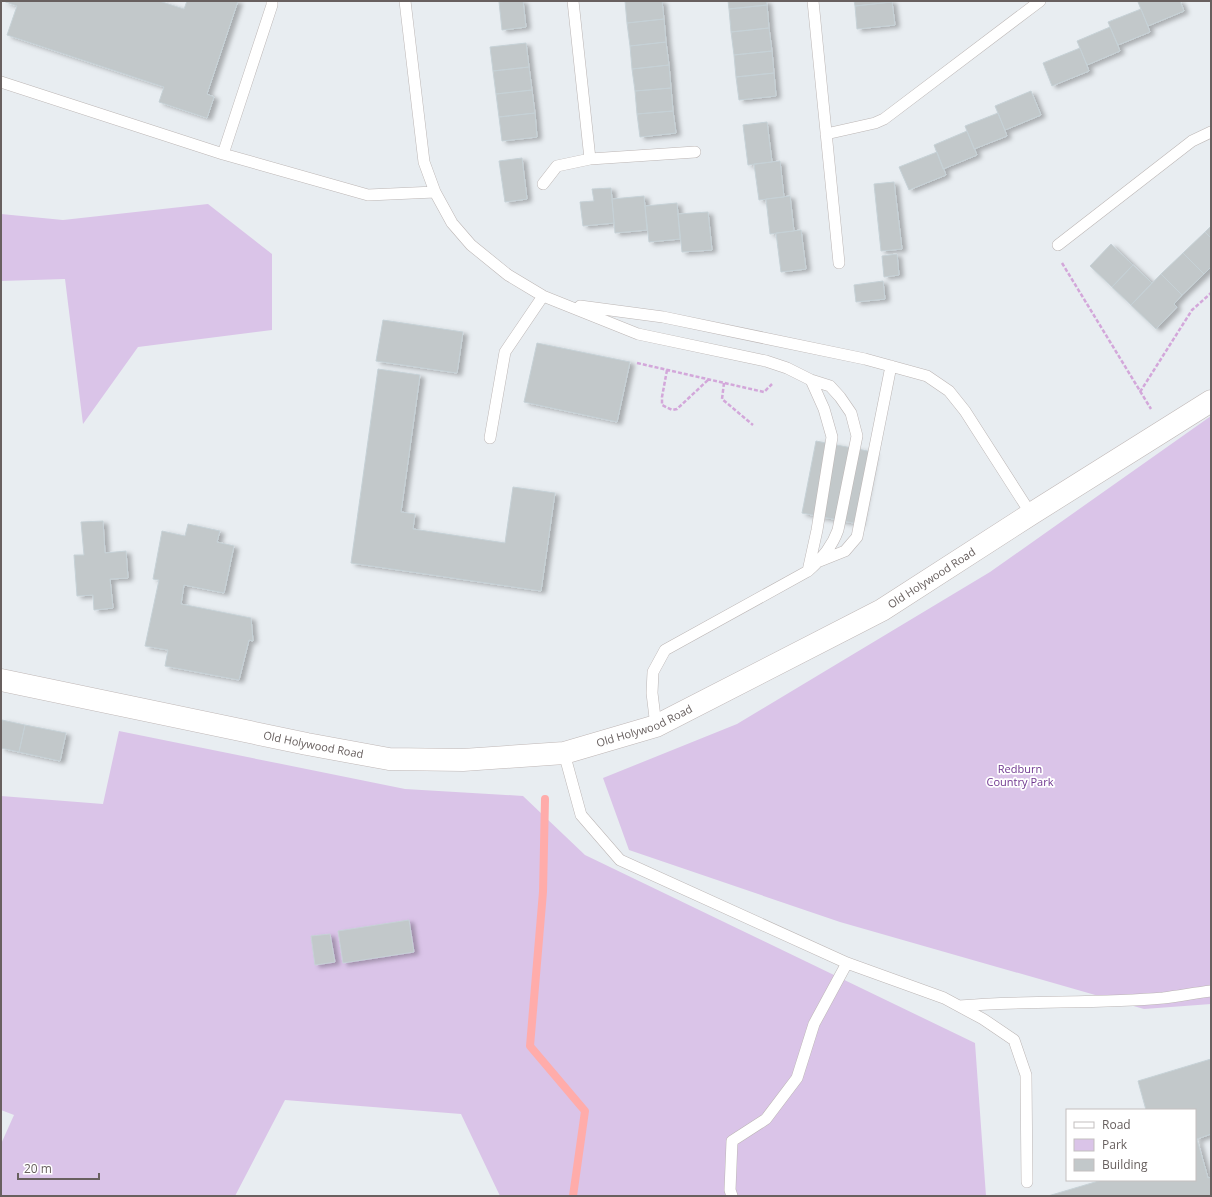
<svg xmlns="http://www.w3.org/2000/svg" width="1212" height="1197" viewBox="0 0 1212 1197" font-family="'Open Sans',sans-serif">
<defs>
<filter id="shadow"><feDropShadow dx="4.5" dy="2.5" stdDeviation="2" flood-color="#0004"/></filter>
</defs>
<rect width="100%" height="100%" fill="#e8edf1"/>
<!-- green -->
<path fill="#dac4e8" d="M208,204L272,254V330L138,347L83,424L65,279L1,281V214L63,220Z
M1211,416V1004L1144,1009L840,922L629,850L603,778L737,724L990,572Z
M119,731L405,789L523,796L585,855L975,1043L986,1196H500L461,1114L285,1100L235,1196H1V1144L14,1115L1,1110V796L103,804Z"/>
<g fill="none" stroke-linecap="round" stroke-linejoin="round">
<!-- stream -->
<path stroke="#ffacaa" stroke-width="8" d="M545,799L543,892L530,1046L585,1111L573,1196"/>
</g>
<!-- building -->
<path fill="#c2c8ca" stroke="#c6d1d6" filter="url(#shadow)" d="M3,1H159L184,9L187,1H238L207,94L214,97L207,118L159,102L164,87L7,35L17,6Z
M510,1H523L526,27L502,30L499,2Z
M625,1H662L664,19L627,23Z
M728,1H766L767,5L729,9Z
M854,1H892V2L855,6Z
M1141,1H1180L1184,11L1148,26L1138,2Z
M892,2L895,25L857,29L855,6Z
M767,5L769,28L731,32L729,9Z
M1141,9L1150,32L1118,45L1108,22Z
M664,19L666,42L630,46L627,23Z
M1110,27L1120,51L1087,65L1077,41Z
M769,28L772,51L734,55L731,32Z
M666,42L669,65L632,69L630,46Z
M526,43L529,67L493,71L490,47Z
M1080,48L1089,71L1052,86L1043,63Z
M772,51L774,73L736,77L734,55Z
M669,65L671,88L635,91L632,69Z
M529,67L532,90L496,94L493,71Z
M774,73L776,96L739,100L736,77Z
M671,88L673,111L637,114L635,91Z
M532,90L535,113L499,117L496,94Z
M1031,91L1041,115L1005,130L995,106Z
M673,111L676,133L640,137L637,114Z
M535,113L537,137L502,141L499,117Z
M998,113L1007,136L974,149L965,126Z
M767,122L772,162L748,165L743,125Z
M967,131L977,155L943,169L934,145Z
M937,152L946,175L909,190L899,167Z
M522,158L527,199L505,202L499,161Z
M780,161L784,197L759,200L754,164Z
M894,182L902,249L881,251L874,184Z
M611,188L614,223L583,226L580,202L594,201L592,189Z
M644,196L647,230L615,233L612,199Z
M790,196L794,231L770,234L766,199Z
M677,203L680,239L649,242L645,206Z
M708,212L712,250L682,252L678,214Z
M1211,226V238L1205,232Z
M801,230L806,269L781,272L776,233Z
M1205,232L1211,238V267L1204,274L1183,253Z
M1111,244L1133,265L1112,287L1090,266Z
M1183,253L1204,274L1182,295L1161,274Z
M897,254L899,275L884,277L882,256Z
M1133,265L1152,283L1131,305L1112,287Z
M1161,274L1182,295L1174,304L1177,307L1156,329L1131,305Z
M883,281L885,299L856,302L854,285Z
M383,320L463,332L457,373L376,361Z
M537,343L630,362L617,422L524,402Z
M378,369L420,375L401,512L415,514L413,529L505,543L513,487L555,493L541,591L351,563Z
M816,441L873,452L859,524L802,513Z
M103,521L105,553L126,551L128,578L110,579L113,608L94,610L93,595L77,596L74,555H84L81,522Z
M188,524L220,531L217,542L234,546L224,593L184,585L181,604L251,618L253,641L249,640L239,680L165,666L168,650L145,646L159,580L153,579L162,531L185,536Z
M2,720L25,725L19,752L1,748Z
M25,725L66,733L60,761L19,752Z
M409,920L414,952L343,963L338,931Z
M330,934L335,962L315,965L311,936Z
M1211,1059V1134L1197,1139L1208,1178L1211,1177V1196H1048L1102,1180H1195V1110H1146L1138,1081Z"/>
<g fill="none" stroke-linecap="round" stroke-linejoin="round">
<!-- lane casing -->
<g stroke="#bcb6b5" stroke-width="12">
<path id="lane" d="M405,1L424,162L435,192L452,223L471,245L508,275L543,296L638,334L766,361L787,368L811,380L824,409L832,437L817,530L808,571
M573,1L590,159
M813,1L839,263
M1,82L223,154L368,195L435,192
M826,134L875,123L884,119L1040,1
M223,154L272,5V1
M543,184L557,166L590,159L695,152
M1058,245L1192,141L1211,132
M580,306L663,317L865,359L927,376L949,391L965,411L1031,514
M490,438L505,352L543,296
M820,561L845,551L857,537L891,366
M656,726L652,693L653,672L665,650L808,571C822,559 832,547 838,530L857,436L851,413L840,397L830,386L811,380
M564,753L581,815L620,860L847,963L944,998L983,1019L1014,1040L1026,1075L1027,1182
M959,1006C1027,1000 1095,1004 1163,998C1179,996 1195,993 1211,991
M732,1196L730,1190L732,1141L766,1119L797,1078L814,1024L847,963"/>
</g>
<!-- secondary casing -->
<g stroke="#bfb7b6" stroke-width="23">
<g id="secondary">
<path id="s1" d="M1,680L307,744L389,759L463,760L564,753L656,726L882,610L1031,514L1211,401"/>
</g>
</g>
<!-- path -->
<path stroke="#d3a7da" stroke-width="2.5" stroke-dasharray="4 2" stroke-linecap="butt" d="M1062,263L1151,409
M637,363L764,392L772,384
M667,370L662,397V405L672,410L677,409L709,379
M724,383L722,399L753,425
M1140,392L1192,310L1211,293"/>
<!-- lane -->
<use href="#lane" stroke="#fff" stroke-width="11"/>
<!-- secondary -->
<use href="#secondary" stroke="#fff" stroke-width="22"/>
</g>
<g text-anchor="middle" stroke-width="3.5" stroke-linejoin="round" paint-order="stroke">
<!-- street labels -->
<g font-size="11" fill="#68605f" stroke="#fff">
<text dy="4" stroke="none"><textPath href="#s1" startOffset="980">Old Holywood Road</textPath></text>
<text dy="4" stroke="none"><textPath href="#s1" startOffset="656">Old Holywood Road</textPath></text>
<text dy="4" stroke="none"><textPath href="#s1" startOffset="319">Old Holywood Road</textPath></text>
</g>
<!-- park labels -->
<g font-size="11" fill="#6f378f" stroke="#fff">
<text x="1020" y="773">Redburn<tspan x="1020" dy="13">Country Park</tspan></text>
</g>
</g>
<!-- border -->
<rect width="1212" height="1197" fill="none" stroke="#68605f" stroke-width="4"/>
<!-- legend -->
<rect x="1066" y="1109" width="130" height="72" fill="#ffffff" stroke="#c3bfbf"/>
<rect x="1074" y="1122" width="20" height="6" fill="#ffffff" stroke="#c3bfbf"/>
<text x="1102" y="1129" font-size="12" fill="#68605f">Road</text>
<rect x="1074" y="1139" width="20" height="12" fill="#dac4e8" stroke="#c3bfbf"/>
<text x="1102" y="1149" font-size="12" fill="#68605f">Park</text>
<rect x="1074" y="1159" width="20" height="12" fill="#c2c8ca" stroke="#c3bfbf"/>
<text x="1102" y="1169" font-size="12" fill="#68605f">Building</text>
<!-- scale -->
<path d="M18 1173v6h81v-6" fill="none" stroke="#68605f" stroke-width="2"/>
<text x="24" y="1173" font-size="12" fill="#68605f" stroke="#ffffff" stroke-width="3" paint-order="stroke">20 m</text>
</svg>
